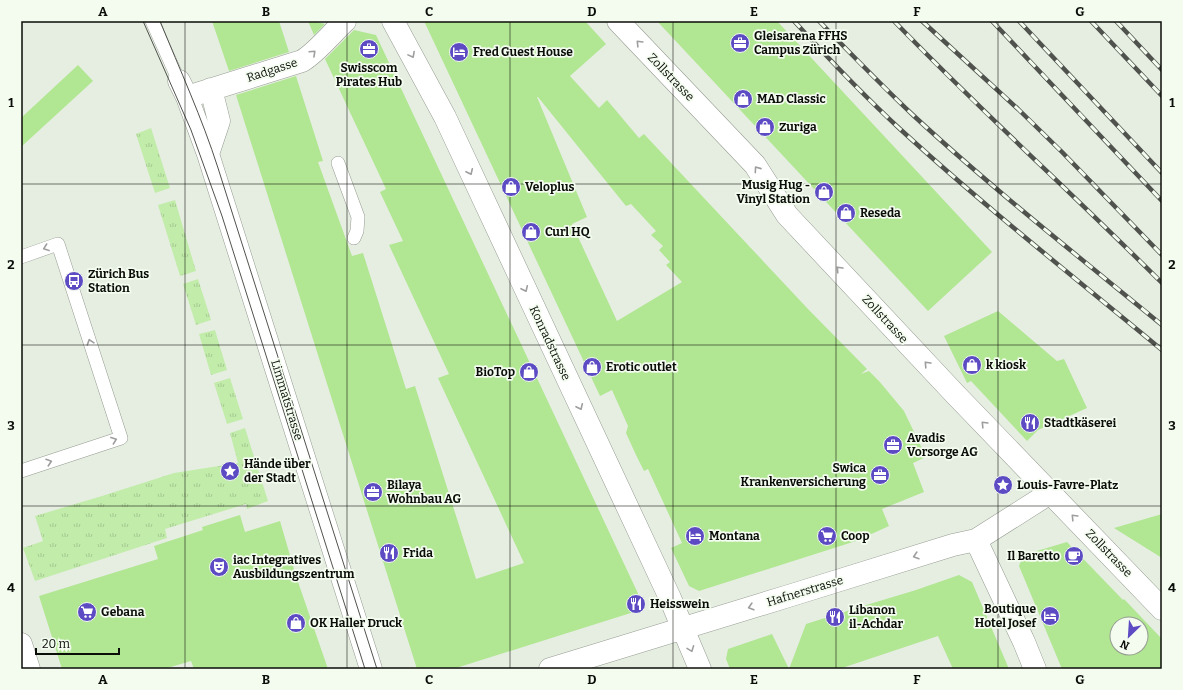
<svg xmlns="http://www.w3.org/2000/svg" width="1183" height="690" viewBox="0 0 1183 690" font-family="Bitter,serif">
<defs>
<pattern id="grass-tufts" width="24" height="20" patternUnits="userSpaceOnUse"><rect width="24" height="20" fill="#c2ecaa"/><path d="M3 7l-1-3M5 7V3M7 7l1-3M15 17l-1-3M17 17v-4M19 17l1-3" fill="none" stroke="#a5c991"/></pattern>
</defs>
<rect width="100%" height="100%" fill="#e6eee2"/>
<!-- grass -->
<path fill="url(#grass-tufts)" d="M151,128L170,188L155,193L136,134Z
M175,200L196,271L180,276L158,205Z
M198,279L211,320L196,325L183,284Z
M215,330L227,370L211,375L199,334Z
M230,378L243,419L227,424L214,383Z
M245,428L268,501L247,509L246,504L165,529L167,538L35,581L23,548L43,541L35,516L102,496L174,473L238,463L230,433Z"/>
<!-- building -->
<path fill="#b1e692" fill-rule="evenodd" d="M212,21H279L289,52L229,71Z
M308,21H312L325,24L314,35Z
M424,21H585L606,44L570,76L599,108L607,100L639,138L644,134L808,309L867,369L861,374L869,371L879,381L904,411L926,457L913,463L924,492L882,509L889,526L856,541L699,591L689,586L671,548L682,543L648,469L644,471L636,455L626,433L628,426L612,390L600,396ZM537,97H538L626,206L631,204L656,231L651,235L663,246L659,250L670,262L666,265L682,282L617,321L572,224L587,217Z
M657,21H777L992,252L928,311Z
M354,30L376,35L642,602L637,611L453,669H417L236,95L296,76L323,161L318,162L352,256L363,253L406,389L415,386L476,579L524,563L438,378L449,374L389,245L403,241L380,192L386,189L325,59Z
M78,65L93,81L21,147V118Z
M998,311L1057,361L1064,359L1087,408L1038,430L1027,441L971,381L967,383L944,336Z
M1162,514V558L1114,528Z
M240,515L245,532L280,521L296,576L328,669H194L191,661L164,669H62L39,596L158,559L154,546L203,530L202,527Z
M1067,542L1123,600L1124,599L1162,639V669H1062L1019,566L1023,555ZM1117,624H1141V648H1117Z
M959,575L972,582L1009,669H953L938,636L839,669H730L726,659L728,649L772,634L789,669L806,624L863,606L916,590Z"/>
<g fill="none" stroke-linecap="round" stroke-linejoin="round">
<!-- service casing -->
<g stroke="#959c91" stroke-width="14">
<path id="service" d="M152,21L179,81
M338,163L358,217L357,231L354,238
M21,257L58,244L121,438L21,471"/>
</g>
<!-- minor casing -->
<g stroke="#959c91" stroke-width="23">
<path id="minor" d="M393,21L445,117L670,598L700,669
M618,21L755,165L787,215L954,393L1162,609
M179,81L187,97L208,154L371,669
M187,97L302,61C316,53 332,33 345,21
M208,154L219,121L211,89
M976,540L1024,642L1035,669
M21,644L29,669
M550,669C684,628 819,587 953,545L976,540L1050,493"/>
</g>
<!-- service -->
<use href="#service" stroke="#fff" stroke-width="13"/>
<!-- minor -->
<use href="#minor" stroke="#fff" stroke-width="22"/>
<!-- tram -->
<path stroke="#50534d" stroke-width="1" d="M143,21L191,130L222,216L365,669
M160,21C180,70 202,118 218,168L377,669"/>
<!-- rail casing -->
<g stroke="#50534d" stroke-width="4.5">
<path id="rail" d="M794,21C828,58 863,95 900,129C984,206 1074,277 1162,350
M819,21C850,53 881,85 914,116C993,189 1078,256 1162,325
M894,21C981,111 1074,195 1162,283
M922,21L1018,109L1062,152L1162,255
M992,21L1162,201
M1019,21L1162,173
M1091,21L1162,96
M1116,21L1162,70"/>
</g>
<!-- rail -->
<use href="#rail" stroke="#f3fcef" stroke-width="3" stroke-dasharray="9" stroke-linecap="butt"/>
</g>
<!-- one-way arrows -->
<defs><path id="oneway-chevron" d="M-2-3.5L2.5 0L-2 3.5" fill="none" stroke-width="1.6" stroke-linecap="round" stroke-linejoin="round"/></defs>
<g stroke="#9d9e9d">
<use href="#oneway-chevron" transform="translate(639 43) rotate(-134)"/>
<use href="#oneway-chevron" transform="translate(313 53) rotate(-43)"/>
<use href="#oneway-chevron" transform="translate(412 55) rotate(62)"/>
<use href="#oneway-chevron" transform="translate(757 169) rotate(-125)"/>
<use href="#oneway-chevron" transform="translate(470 172) rotate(65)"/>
<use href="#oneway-chevron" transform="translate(46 248) rotate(160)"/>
<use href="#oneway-chevron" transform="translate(839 269) rotate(-133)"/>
<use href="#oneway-chevron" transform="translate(525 289) rotate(65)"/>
<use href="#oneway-chevron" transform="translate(90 342) rotate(-108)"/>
<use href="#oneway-chevron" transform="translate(927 364) rotate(-133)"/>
<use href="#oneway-chevron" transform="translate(580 407) rotate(65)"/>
<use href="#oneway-chevron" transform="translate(984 424) rotate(-134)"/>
<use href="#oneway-chevron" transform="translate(114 440) rotate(-20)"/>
<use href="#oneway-chevron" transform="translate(49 462) rotate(-18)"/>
<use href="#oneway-chevron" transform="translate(1074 517) rotate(-134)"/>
<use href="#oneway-chevron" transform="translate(916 556) rotate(163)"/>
<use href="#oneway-chevron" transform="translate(751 607) rotate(164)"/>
<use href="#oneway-chevron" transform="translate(691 649) rotate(69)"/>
</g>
<!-- grid -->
<path fill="none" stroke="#0b0d09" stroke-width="1" stroke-opacity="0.55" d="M185,21V669M347,21V669M510,21V669M673,21V669M836,21V669M998,21V669M21,184H1162M21,345H1162M21,506H1162"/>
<!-- icons -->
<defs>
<g id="office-disc" transform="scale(1)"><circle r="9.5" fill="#5d4bc4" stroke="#f3fcef"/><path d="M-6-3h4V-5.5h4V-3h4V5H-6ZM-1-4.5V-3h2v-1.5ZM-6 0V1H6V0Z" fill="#fff"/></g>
<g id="hotel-disc" transform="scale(1)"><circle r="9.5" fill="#5d4bc4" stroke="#f3fcef"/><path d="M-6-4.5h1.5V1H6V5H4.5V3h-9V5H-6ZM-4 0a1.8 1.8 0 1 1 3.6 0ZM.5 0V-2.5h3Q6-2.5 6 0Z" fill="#fff"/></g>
<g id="shop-disc" transform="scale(1)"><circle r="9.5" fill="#5d4bc4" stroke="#f3fcef"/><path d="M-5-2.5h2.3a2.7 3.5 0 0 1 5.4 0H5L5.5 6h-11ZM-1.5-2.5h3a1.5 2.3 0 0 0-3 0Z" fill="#fff"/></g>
<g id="bus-disc" transform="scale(1)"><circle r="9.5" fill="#5d4bc4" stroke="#f3fcef"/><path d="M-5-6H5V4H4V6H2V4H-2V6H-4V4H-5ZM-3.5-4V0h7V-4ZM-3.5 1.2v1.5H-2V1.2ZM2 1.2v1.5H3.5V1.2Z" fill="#fff"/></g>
<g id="restaurant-disc" transform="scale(1)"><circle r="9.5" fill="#5d4bc4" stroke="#f3fcef"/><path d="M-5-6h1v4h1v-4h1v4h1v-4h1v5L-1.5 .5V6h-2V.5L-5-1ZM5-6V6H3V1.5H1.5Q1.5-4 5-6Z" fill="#fff"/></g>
<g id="sight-disc" transform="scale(1)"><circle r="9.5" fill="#5d4bc4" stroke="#f3fcef"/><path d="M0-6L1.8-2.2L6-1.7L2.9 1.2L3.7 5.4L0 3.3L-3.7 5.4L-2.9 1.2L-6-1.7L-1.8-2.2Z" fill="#fff"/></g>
<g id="supermarket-disc" transform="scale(1)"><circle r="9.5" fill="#5d4bc4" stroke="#f3fcef"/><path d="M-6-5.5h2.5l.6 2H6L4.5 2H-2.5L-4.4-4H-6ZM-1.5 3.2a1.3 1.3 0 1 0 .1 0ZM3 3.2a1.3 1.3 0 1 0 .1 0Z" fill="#fff"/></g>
<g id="cafe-disc" transform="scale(1)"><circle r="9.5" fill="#5d4bc4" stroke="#f3fcef"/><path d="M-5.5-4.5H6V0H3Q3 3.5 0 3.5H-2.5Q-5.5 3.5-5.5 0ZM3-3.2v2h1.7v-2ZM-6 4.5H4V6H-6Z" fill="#fff"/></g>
<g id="theatre-disc" transform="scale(1)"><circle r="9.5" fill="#5d4bc4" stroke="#f3fcef"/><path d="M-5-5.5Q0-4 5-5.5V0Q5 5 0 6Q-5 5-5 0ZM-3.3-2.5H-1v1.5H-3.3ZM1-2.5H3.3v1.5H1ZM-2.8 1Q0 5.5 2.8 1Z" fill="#fff"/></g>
</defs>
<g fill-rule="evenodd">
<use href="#office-disc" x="740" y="43"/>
<use href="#office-disc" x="369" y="49"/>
<use href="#hotel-disc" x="459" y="52"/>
<use href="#shop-disc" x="743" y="99"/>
<use href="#shop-disc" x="765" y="127"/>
<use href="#shop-disc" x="511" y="187"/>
<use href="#shop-disc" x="824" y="192"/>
<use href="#shop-disc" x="846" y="213"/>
<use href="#shop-disc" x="531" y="232"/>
<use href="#bus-disc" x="74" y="281"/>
<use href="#shop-disc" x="972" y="365"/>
<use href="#shop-disc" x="592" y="367"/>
<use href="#shop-disc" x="529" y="372"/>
<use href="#restaurant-disc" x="1030" y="423"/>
<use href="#office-disc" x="893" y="445"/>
<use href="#sight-disc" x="230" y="471"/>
<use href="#office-disc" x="880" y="475"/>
<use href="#sight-disc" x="1003" y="485"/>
<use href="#office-disc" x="373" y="492"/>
<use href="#hotel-disc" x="695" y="536"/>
<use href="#supermarket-disc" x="827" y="536"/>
<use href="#restaurant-disc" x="389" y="553"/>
<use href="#cafe-disc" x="1074" y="556"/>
<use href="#theatre-disc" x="219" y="567"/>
<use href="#restaurant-disc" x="636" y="604"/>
<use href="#supermarket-disc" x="87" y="612"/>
<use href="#hotel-disc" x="1050" y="616"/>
<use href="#restaurant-disc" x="835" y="617"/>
<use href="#shop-disc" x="296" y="623"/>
</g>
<g text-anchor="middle" stroke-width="3.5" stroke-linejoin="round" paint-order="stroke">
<!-- poi labels -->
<g font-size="12" font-weight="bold" fill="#0b0d09" stroke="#f3fcef" text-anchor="start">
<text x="754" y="40">Gleisarena FFHS<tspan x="754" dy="14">Campus Zürich</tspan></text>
<text x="473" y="56">Fred Guest House</text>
<text x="369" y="72" text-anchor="middle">Swisscom<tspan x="369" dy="14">Pirates Hub</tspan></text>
<text x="757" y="103">MAD Classic</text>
<text x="779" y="131">Zuriga</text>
<text x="810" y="189" text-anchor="end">Musig Hug -<tspan x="810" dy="14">Vinyl Station</tspan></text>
<text x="525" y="191">Veloplus</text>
<text x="860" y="217">Reseda</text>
<text x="545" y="236">Curl HQ</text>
<text x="88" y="278">Zürich Bus<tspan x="88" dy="14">Station</tspan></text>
<text x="986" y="369">k kiosk</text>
<text x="606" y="371">Erotic outlet</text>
<text x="515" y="376" text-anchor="end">BioTop</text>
<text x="1044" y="427">Stadtkäserei</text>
<text x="907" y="442">Avadis<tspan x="907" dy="14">Vorsorge AG</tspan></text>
<text x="244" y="468">Hände über<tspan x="244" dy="14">der Stadt</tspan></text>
<text x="866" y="472" text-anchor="end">Swica<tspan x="866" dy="14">Krankenversicherung</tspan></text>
<text x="387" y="489">Bilaya<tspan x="387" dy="14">Wohnbau AG</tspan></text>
<text x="1017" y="489">Louis-Favre-Platz</text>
<text x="709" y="540">Montana</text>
<text x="841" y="540">Coop</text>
<text x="403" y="557">Frida</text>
<text x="1060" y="560" text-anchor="end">Il Baretto</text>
<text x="233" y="564">iac Integratives<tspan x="233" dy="14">Ausbildungszentrum</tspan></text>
<text x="650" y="608">Heisswein</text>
<text x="1036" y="613" text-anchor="end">Boutique<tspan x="1036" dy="14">Hotel Josef</tspan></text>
<text x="849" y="614">Libanon<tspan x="849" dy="14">il-Achdar</tspan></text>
<text x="101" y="616">Gebana</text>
<text x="310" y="627">OK Haller Druck</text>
</g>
<!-- street labels -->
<g font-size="12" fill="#0b0d09" stroke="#f3fcef">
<text transform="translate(272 70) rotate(-18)" y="4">Radgasse</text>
<text transform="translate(671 77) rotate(46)" y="4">Zollstrasse</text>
<text transform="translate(885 319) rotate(47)" y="4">Zollstrasse</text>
<text transform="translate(550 343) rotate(65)" y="4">Konradstrasse</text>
<text transform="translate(287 400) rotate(73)" y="4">Limmatstrasse</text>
<text transform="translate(1109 553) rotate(46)" y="4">Zollstrasse</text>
<text transform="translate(805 591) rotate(-17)" y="4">Hafnerstrasse</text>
</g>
</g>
<!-- border -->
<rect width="1183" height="690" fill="none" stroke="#f3fcef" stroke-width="44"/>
<!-- north arrow -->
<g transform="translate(1129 636) rotate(205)"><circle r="19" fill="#f3fcef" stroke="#969c93"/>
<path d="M0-3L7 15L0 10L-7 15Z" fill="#5d4bc4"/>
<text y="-6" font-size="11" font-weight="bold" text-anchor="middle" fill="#0b0d09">N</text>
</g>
<!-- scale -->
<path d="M36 648v6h83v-6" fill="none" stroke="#0b0d09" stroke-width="2"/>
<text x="42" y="648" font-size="12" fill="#0b0d09" stroke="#f3fcef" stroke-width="3" paint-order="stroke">20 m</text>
<rect x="22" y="22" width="1139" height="646" fill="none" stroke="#0b0d09" stroke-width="1.5"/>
<g font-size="13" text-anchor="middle" font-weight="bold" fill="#0b0d09">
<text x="103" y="16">A</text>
<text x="266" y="16">B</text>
<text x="429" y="16">C</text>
<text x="592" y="16">D</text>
<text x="754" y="16">E</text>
<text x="917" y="16">F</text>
<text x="1080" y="16">G</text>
<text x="11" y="107">1</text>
<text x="1172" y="107">1</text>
<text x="11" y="269">2</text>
<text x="1172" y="269">2</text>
<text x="11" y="430">3</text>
<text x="1172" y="430">3</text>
<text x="11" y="592">4</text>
<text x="1172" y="592">4</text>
<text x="103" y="684">A</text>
<text x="266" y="684">B</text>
<text x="429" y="684">C</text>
<text x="592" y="684">D</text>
<text x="754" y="684">E</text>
<text x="917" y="684">F</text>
<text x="1080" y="684">G</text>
</g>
</svg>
